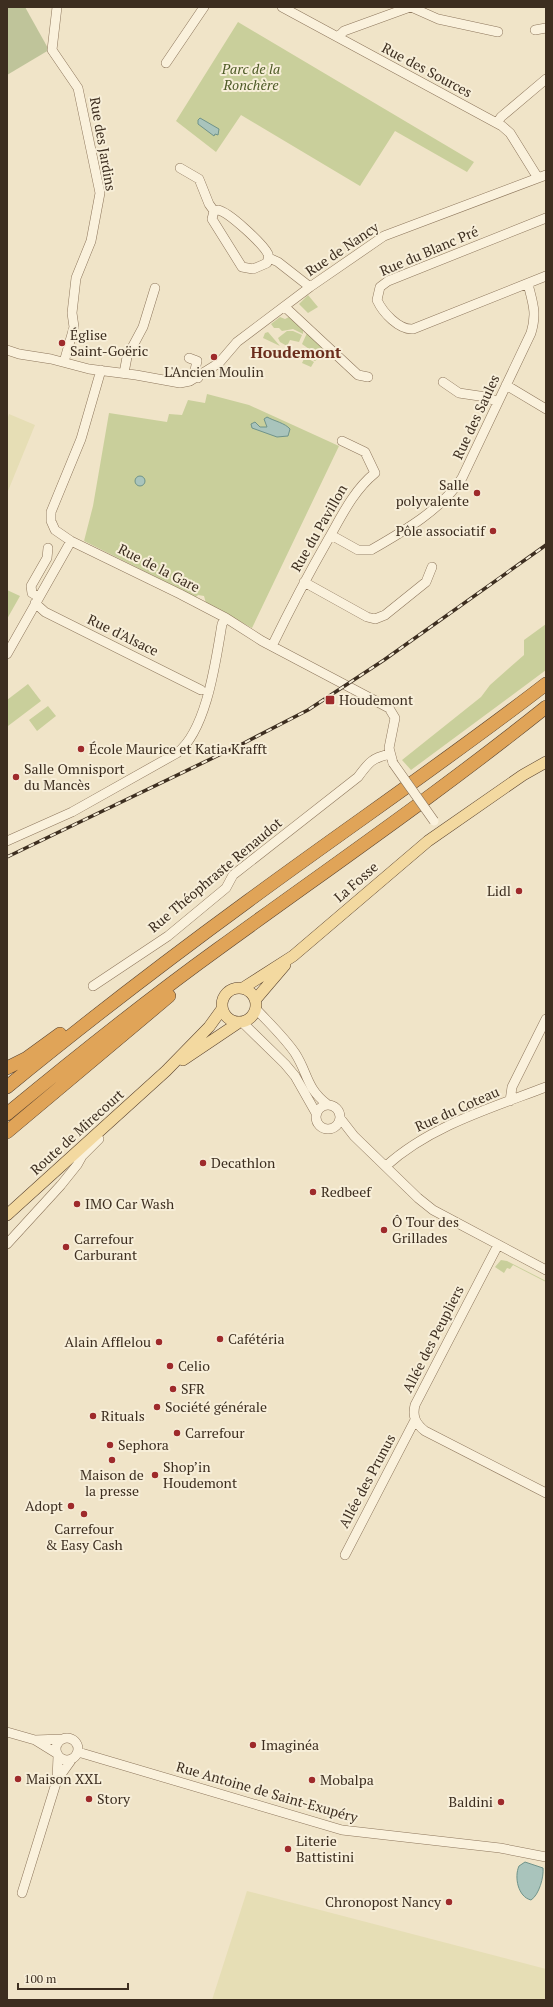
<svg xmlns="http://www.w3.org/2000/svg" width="553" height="2007" viewBox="0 0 553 2007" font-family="'PT Serif',serif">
<rect width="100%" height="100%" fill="#f0e4c8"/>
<!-- farmland -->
<path fill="#e6deb5" d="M9,414L35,425L8,491L7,420Z
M247,1891L546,1969V2000H212Z"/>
<!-- green -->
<path fill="#c9cf9b" d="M238,22L474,162L467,172L395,131L360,186L241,115L216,152L176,121Z
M308,295L318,307L308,313L299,304Z
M280,317L285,319L289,317L303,330V334L293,329L282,331L279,328H274L271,324Z
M287,331H293L302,335L299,342L290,340L287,346L280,342L278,338Z
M268,332L280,346L263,338L265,333Z
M307,333L332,357L322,355L315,361L306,356L309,349L302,344Z
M305,357L314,362L311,367L302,363Z
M207,394L249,405L339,446L252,628L206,603L204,596L198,595L196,597L84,541L93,506L109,413L167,422L169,414L182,415L188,400L205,403Z
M7,590L20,596L7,619Z
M546,624V670L411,770L402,760L481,697L490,685L524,655V640Z
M28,684L41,701L8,726L7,700Z
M48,706L56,716L37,731L29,720Z
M501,1260L507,1261L546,1281V1282L513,1265L510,1269L507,1268L504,1273L495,1267Z"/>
<!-- cemetery -->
<path fill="#bfc49a" d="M7,7H25L49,50L7,75Z"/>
<!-- water -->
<path fill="#a9c4bc" stroke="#6f938a" d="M200,118L219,129L218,135L215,134L214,136L198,124V120Z
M267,417C274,421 285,423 290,429L288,436L277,437L252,428L251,424L255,422L260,427H267L264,419Z
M135 481a5 5 0 1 1 10 0a5 5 0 1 1-10 0Z
M525,1862L543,1868C544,1877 539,1895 531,1900C518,1897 514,1877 519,1866Z"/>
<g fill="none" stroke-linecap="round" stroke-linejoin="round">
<!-- minor casing -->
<g stroke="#8d765c" stroke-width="10">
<path id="minor" d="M57,7L52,50L78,88L100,193L91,241L76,278L72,313L74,327L64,362
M282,7L502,126L510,133L538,178
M411,7L438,19L498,32
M535,30L546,28
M338,37L344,31L410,7
M166,63L204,7
M497,123L501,117L546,79
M180,168L199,179L209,204L214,211
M218,210C229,212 263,244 268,254C269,257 268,259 267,263L253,269L242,267L212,219L214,211Z
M546,218L388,281L380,287L377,300C383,313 399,330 413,329L546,276
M269,258L278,262L310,287
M285,307L358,375L368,377
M7,350L19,354L51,359L89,369L136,375L180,383L190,381L219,363L237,342L310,287L384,236L546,175
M189,358L197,361L195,370L198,378
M101,370L81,439L51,512V521L55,530L71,541L180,594L226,618L262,641L389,708L395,718L389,748L393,763
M124,373L127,357L143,327L155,288
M443,382L459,393L486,397L498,402
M506,385L546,409
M331,535L358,550H371C404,531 441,510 462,478L531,333C537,313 533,304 528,284
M304,582L367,617L375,619L385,615L426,582L432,567
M39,597L32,593L31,586L47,558L48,548
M35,603L45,612L201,690
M272,646C290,609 309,573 329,538C342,515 354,490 375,473L365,452L342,441
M7,654L71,541
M7,841L72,812L177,753C207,730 216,659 222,624L226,618
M93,986L168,936L226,888L233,875L358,777C369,762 372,758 390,754
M256,1009C269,1023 284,1037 295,1053C308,1073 306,1088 327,1104
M243,1023L285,1064L295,1076L316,1113
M510,1101L512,1087L546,1019
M316 1117a12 12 0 1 1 24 0a12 12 0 1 1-24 0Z
M340,1118L354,1136L418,1198L433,1210L546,1270
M386,1166C430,1126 491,1108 546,1087
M7,1244L61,1185L77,1165L82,1156L99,1139
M498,1245L415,1405C412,1417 416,1424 425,1431L546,1493
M345,1555L415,1420
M7,1732L35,1740L62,1739
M56 1749a11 11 0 1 1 22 0a11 11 0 1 1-22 0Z
M35,1740L56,1753
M78,1752L342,1830L500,1848L546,1857
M57,1780L72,1759
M22,1893L57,1780L58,1756"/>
</g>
<!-- major casing -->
<g stroke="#5b4430" stroke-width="12">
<path id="major" d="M222 1005a17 17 0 1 1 34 0a17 17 0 1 1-34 0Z
M243,988L293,956L428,841L523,775L546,762
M256,999L285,965
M183,1060L238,1023
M7,1215L166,1071L209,1027L222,1009"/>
</g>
<!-- highway casing -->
<g stroke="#5b4430" stroke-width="14">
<path id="highway" d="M7,1068L27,1058L60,1034
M7,1087C85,1023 166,961 248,901C347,828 449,759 546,684
M7,1114C76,1057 146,1001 218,949C328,869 440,792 546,707
M7,1132L169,996"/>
</g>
<!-- minor -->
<use href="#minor" stroke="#faf1dc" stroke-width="9"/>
<!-- major -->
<use href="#major" stroke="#f3d9a0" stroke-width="11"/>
<!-- highway -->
<use href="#highway" stroke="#e0a458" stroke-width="13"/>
<!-- rail casing -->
<g stroke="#3d2e20" stroke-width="3.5">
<path id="rail" d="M7,857L244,743L308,710L384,660L546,545"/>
</g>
<!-- rail -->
<use href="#rail" stroke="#f7eed8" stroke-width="2" stroke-dasharray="6" stroke-linecap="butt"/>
<!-- minor-bridge casing -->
<g stroke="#8d765c" stroke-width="10" stroke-linecap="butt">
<path id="minor-bridge" d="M393,763L434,821"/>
</g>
<!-- minor-bridge -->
<use href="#minor-bridge" stroke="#faf1dc" stroke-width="9"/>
</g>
<!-- markers -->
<g fill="#9e2a2b" stroke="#f7eed8" stroke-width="1.5">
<circle cx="62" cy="343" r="4"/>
<circle cx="214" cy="357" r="4"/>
<circle cx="477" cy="493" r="4"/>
<circle cx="493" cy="531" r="4"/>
<rect x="325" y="695" width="10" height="10" rx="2"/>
<circle cx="81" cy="749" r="4"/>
<circle cx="16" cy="777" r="4"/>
<circle cx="519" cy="891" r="4"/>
<circle cx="203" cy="1163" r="4"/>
<circle cx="313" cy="1192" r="4"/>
<circle cx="77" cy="1204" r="4"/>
<circle cx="384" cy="1230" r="4"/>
<circle cx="66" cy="1247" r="4"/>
<circle cx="220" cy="1339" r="4"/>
<circle cx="159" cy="1342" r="4"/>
<circle cx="170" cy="1366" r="4"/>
<circle cx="173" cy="1389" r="4"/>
<circle cx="157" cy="1407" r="4"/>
<circle cx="93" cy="1416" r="4"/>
<circle cx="177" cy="1433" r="4"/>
<circle cx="110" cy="1445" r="4"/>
<circle cx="112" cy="1460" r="4"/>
<circle cx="155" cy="1475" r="4"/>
<circle cx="71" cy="1506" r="4"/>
<circle cx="84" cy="1514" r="4"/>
<circle cx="253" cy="1745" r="4"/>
<circle cx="18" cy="1779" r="4"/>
<circle cx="312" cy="1780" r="4"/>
<circle cx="89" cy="1799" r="4"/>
<circle cx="501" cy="1802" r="4"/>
<circle cx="288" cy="1849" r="4"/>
<circle cx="449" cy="1902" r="4"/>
</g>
<g text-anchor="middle" stroke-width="4" stroke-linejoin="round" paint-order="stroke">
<!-- park labels -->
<g font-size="14" font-style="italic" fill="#4d5a26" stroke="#f7eed8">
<text x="251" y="74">Parc de la<tspan x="251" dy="16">Ronchère</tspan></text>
</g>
<!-- street labels -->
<g font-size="14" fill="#3d2e20" stroke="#f7eed8">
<text transform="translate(427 70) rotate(28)" y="5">Rue des Sources</text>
<text transform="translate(103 144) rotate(80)" y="5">Rue des Jardins</text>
<text transform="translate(342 249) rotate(-34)" y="5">Rue de Nancy</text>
<text transform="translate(429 251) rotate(-23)" y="5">Rue du Blanc Pré</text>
<text transform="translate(476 417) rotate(-65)" y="5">Rue des Saules</text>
<text transform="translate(319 528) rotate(-60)" y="5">Rue du Pavillon</text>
<text transform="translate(159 568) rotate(27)" y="5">Rue de la Gare</text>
<text transform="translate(123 635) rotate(26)" y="5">Rue d'Alsace</text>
<text transform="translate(215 875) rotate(-40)" y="5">Rue Théophraste Renaudot</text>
<text transform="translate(356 882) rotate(-41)" y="5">La Fosse</text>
<text transform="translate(457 1109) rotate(-24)" y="5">Rue du Coteau</text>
<text transform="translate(77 1132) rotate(-42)" y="5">Route de Mirecourt</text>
<text transform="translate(433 1339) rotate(-63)" y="5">Allée des Peupliers</text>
<text transform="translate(367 1481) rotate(-62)" y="5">Allée des Prunus</text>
<text transform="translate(267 1792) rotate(16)" y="5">Rue Antoine de Saint-Exupéry</text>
</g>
<!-- poi labels -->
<g font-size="14" fill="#3d2e20" stroke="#f7eed8" text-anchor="start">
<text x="70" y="340">Église<tspan x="70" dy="16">Saint-Goëric</tspan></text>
<text x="214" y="377" text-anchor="middle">L'Ancien Moulin</text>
<text x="469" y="490" text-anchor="end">Salle<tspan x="469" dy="16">polyvalente</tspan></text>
<text x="485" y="536" text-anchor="end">Pôle associatif</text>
<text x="339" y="705">Houdemont</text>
<text x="89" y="754">École Maurice et Katia Krafft</text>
<text x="24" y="774">Salle Omnisport<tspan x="24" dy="16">du Mancès</tspan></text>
<text x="511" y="896" text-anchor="end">Lidl</text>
<text x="211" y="1168">Decathlon</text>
<text x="321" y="1197">Redbeef</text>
<text x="85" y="1209">IMO Car Wash</text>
<text x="392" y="1227">Ô Tour des<tspan x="392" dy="16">Grillades</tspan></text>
<text x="74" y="1244">Carrefour<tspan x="74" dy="16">Carburant</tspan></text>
<text x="228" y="1344">Cafétéria</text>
<text x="151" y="1347" text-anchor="end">Alain Afflelou</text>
<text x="178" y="1371">Celio</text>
<text x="181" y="1394">SFR</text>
<text x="165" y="1412">Société générale</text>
<text x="101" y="1421">Rituals</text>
<text x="185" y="1438">Carrefour</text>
<text x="118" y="1450">Sephora</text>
<text x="163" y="1472">Shop’in<tspan x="163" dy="16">Houdemont</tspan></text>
<text x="112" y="1480" text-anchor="middle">Maison de<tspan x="112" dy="16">la presse</tspan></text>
<text x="63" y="1511" text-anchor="end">Adopt</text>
<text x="84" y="1534" text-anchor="middle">Carrefour<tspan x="84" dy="16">&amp; Easy Cash</tspan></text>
<text x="261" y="1750">Imaginéa</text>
<text x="26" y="1784">Maison XXL</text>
<text x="320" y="1785">Mobalpa</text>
<text x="97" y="1804">Story</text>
<text x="493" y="1807" text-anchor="end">Baldini</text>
<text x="296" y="1846">Literie<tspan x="296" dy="16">Battistini</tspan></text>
<text x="441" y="1907" text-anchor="end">Chronopost Nancy</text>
</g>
<!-- quarter labels -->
<g font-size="16" font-weight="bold" fill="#6b2e1e" stroke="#f7eed8">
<text x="296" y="358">Houdemont</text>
</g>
</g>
<!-- border -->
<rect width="553" height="2007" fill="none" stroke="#3d2e20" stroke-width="16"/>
<!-- scale -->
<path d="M18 1983v6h110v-6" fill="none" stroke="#3d2e20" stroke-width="2"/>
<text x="24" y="1983" font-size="12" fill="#3d2e20" stroke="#f7eed8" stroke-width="3" paint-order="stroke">100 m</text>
</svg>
